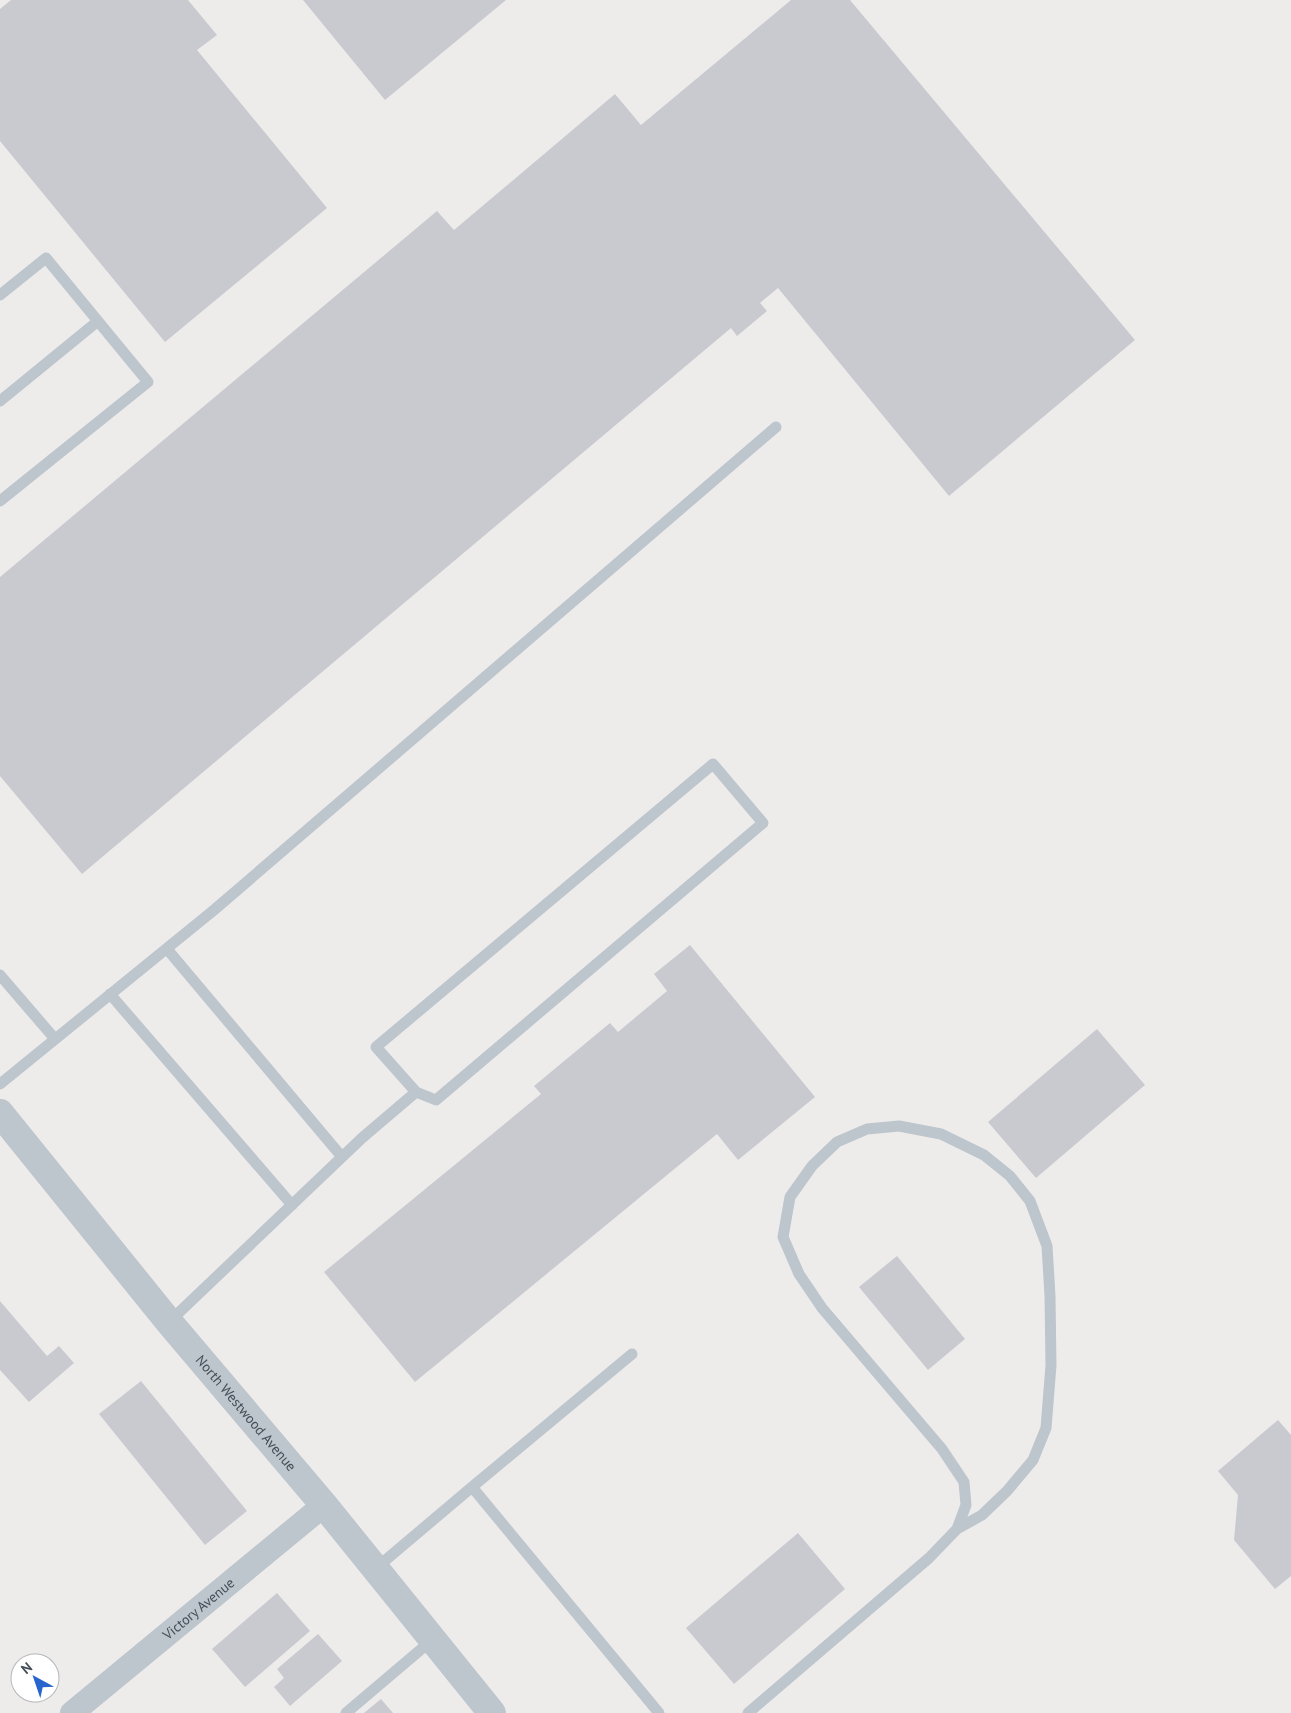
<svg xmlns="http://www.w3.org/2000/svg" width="1291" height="1713" viewBox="0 0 1291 1713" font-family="'PT Sans',sans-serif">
<rect width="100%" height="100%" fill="#eeeceb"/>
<!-- building -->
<path fill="#c9cad0" d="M11,0H188L217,35L197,50L327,208L165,342L0,141V9Z
M303,0H506L385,100Z
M791,0H850L1135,340L949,496L778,288L760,303L767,311L737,336L731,328L82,874L0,776V577L437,211L454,230L615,94L641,125Z
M690,945L815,1097L738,1160L717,1134L415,1382L324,1272L541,1094L534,1086L610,1023L618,1032L667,991L654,974Z
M1097,1029L1145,1085L1036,1178L988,1122Z
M897,1256L965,1339L928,1370L859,1287Z
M0,1301L47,1356L59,1346L74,1363L29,1402L0,1370Z
M141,1381L247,1511L205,1545L99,1414Z
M1278,1420L1291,1435V1576L1275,1589L1234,1540L1238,1495L1218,1471Z
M798,1533L845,1589L734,1684L686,1628Z
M277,1593L310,1631L245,1687L212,1649Z
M318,1634L342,1661L290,1706L274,1687L284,1678L277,1669Z
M381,1699L393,1713H364Z"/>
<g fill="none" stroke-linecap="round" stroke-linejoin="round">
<!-- service -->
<path stroke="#bdc5cd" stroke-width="11" d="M0,295L46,258L148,382L0,501
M0,401L98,321
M167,949L342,1157
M0,975L55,1039
M110,994L292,1205
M0,1084L214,910L776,427
M169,1322L362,1138L416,1092L376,1047L713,764L763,823L436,1100L416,1092
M472,1487L632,1354
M375,1569L472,1487L659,1713
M346,1713L432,1640
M748,1713L929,1558L957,1529L982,1515L1007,1491L1033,1460L1046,1428L1051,1365L1050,1296L1047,1246L1030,1201L1010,1176L984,1155L941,1134L899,1126L867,1129L837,1142L812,1166L790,1197L783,1237L799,1274L822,1308L942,1449L964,1482L966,1505L957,1529"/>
<!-- minor -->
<path stroke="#bdc5cd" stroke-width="24" id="s1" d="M72,1713L324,1505"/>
<!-- tertiary -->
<path stroke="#bdc5cd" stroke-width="28" id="s2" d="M0,1113L169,1322L324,1505L492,1713"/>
</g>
<g text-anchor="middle" stroke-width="4.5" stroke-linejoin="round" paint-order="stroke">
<!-- street labels -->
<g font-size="14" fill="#454e57" stroke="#fff">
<text dy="5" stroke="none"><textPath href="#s2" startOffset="388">North Westwood Avenue</textPath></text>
<text dy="5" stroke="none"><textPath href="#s1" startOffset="164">Victory Avenue</textPath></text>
</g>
</g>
<!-- north arrow -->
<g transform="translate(35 1678) rotate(320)"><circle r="24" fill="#ffffff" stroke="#b5b8bc"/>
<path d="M0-4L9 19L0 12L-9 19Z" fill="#2664ce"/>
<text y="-8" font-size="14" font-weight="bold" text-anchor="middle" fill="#454e57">N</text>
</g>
</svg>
